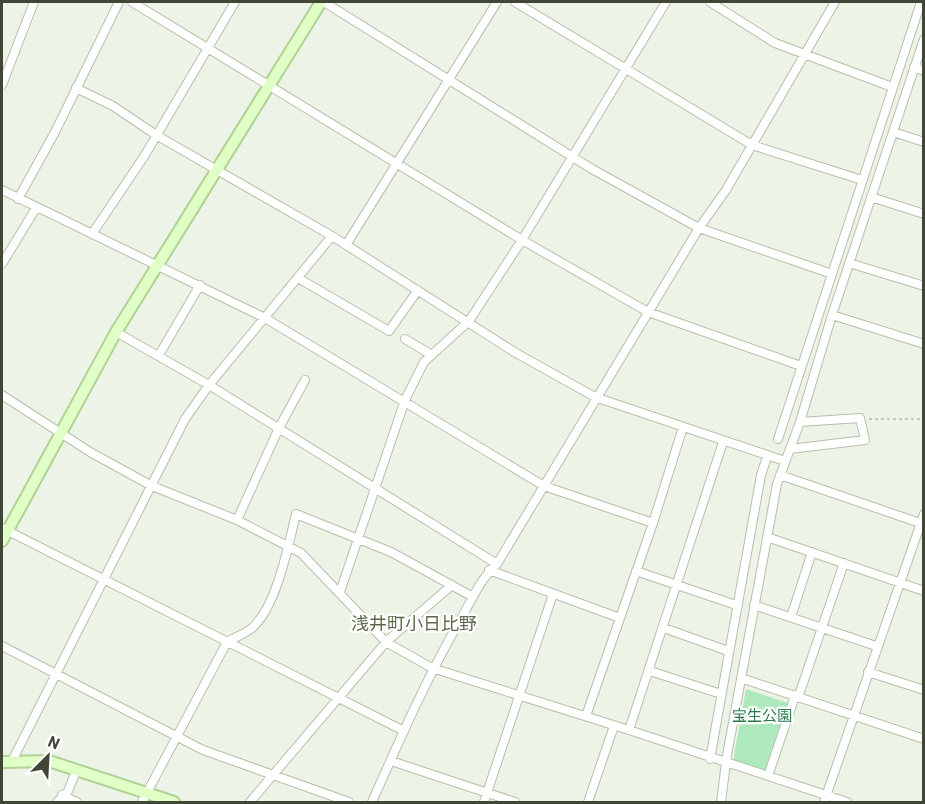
<svg xmlns="http://www.w3.org/2000/svg" width="925" height="804" viewBox="0 0 925 804" font-family="Barlow,'Noto Sans JP',sans-serif">
<rect width="100%" height="100%" fill="#edf4e7"/>
<!-- green -->
<path fill="#aee9be" d="M746,689L788,703L765,771L733,761Z"/>
<g fill="none" stroke-linecap="round" stroke-linejoin="round">
<!-- street casing -->
<g stroke="#b5c0a9" stroke-width="10">
<path id="street" d="M132,2L522,240L648,312L801,366
M324,2L592,169L699,228L832,274
M515,2L752,145L862,180
M710,2L775,43L892,87
M914,67L924,71
M2,85L34,2
M76,88L113,106L156,135L332,236L516,353L595,397L785,461
M893,132L924,142
M2,190L265,318L544,486L653,523
M871,197L924,214
M18,199L55,132L119,2
M92,234L145,155L235,2
M346,245L497,2
M849,263L924,286
M2,264L36,208
M298,278L389,331L418,290
M832,315L924,344
M116,332L209,385L497,564
M405,339L432,355
M159,355L200,285
M2,395L90,452L152,486L237,520L301,553L386,642L432,668L629,730L847,802
M778,439L921,2
M790,449L865,440L860,418L800,422
M780,475L923,524
M237,520L279,428L305,380
M2,528L404,731
M767,537L924,591
M489,570L620,618
M636,571L736,605
M340,592L405,400L424,362L469,321L522,240L666,2
M754,605L876,646
M791,617L812,552
M664,628L728,651
M2,646L203,750L349,802
M650,671L721,694
M868,672L924,690
M741,678L924,739
M586,716L653,523L683,427
M629,730L723,442
M710,759L761,475L767,457
M12,761L185,419L209,385L332,236
M391,761L515,802
M768,776L795,696L800,692L844,563
M62,795L77,802
M57,802L68,791L77,769
M142,802L227,642C235,637 245,634 252,628C277,606 288,546 296,514L391,552L473,597
M250,802L386,642L452,585
M372,802C400,739 427,677 462,617C472,599 481,578 497,564L699,228L726,190L835,2
M484,802L553,594
M588,802L614,726
M721,802L727,755L777,484L800,422L832,315L924,39
M824,802L924,514"/>
</g>
<!-- secondary casing -->
<g stroke="#b0d294" stroke-width="14">
<path id="secondary" d="M2,541L116,332L321,2
M2,762L49,761L174,802"/>
</g>
<!-- path -->
<path stroke="#b0c29a" stroke-width="1.5" stroke-dasharray="3 3" stroke-linecap="butt" d="M869,419H924"/>
<!-- street -->
<use href="#street" stroke="#fff" stroke-width="8"/>
<!-- secondary -->
<use href="#secondary" stroke="#dfffc6" stroke-width="10"/>
</g>
<g text-anchor="middle" stroke-width="4.5" stroke-linejoin="round" paint-order="stroke">
<!-- park labels -->
<g font-size="15" fill="#277b4b" stroke="#fff">
<text x="762" y="721">宝生公園</text>
</g>
<!-- quarter labels -->
<g font-size="18" fill="#5e6a4d" stroke="#fff">
<text x="414" y="630">浅井町小日比野</text>
</g>
</g>
<!-- border -->
<rect width="925" height="804" fill="none" stroke="#404736" stroke-width="6"/>
<!-- north arrow -->
<g transform="translate(48 756) rotate(24)" stroke="#ffffff" stroke-width="4.5" paint-order="stroke">
<path d="M0-4.5L10 22L0 15L-10 22Z" fill="#404736"/>
<text y="-9" font-size="16" font-weight="bold" text-anchor="middle" fill="#404736">N</text>
</g>
</svg>
